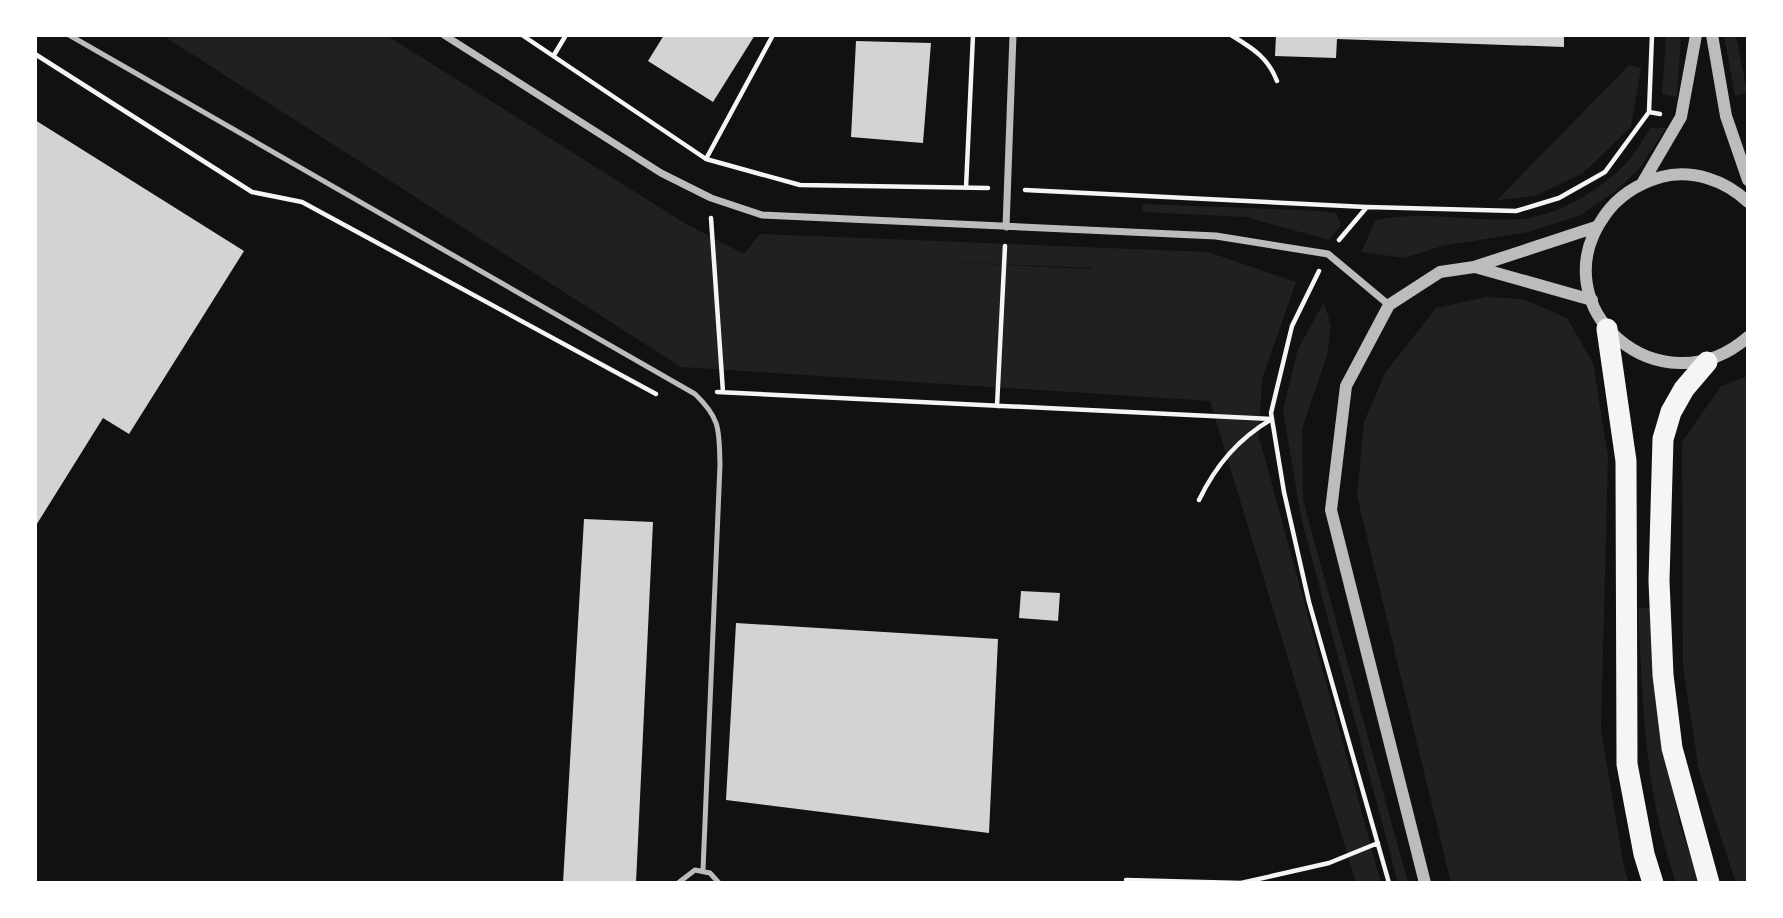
<svg xmlns="http://www.w3.org/2000/svg" width="1783" height="918" viewBox="0 0 1783 918" font-family="'Space Grotesk',sans-serif">
<rect width="100%" height="100%" fill="#111"/>
<!-- green -->
<path fill="#202020" fill-rule="evenodd" d="M162,35H386L686,224L744,254L760,234L1208,252L1296,282L1262,379L1259,437L1381,883H1356L1210,401L681,367ZM878,259L1091,268L1092,269Z
M1666,35H1681L1677,97L1662,94Z
M1724,35H1736L1747,92L1735,96Z
M1629,65L1641,68L1631,127L1583,173L1535,196L1497,200Z
M1650,128H1666L1639,169L1617,190L1581,215L1529,232L1442,246L1404,258L1361,252L1376,220C1424,210 1472,222 1521,219C1559,216 1604,188 1629,160C1637,151 1643,139 1650,128Z
M1143,204L1321,211L1336,213L1341,225L1329,240L1246,217L1143,212Z
M1486,297L1523,299L1567,318L1593,363L1608,457L1601,729L1624,868L1629,883H1451L1357,496L1364,422L1385,373L1436,308Z
M1324,302L1331,326L1327,355L1302,429L1303,500L1408,883H1398L1301,517L1283,410L1298,349Z
M1748,376V883H1736L1699,771L1683,667L1682,442L1721,386Z
M1638,608H1652L1658,720L1680,825L1700,883H1676C1644,790 1643,705 1638,608Z"/>
<!-- building -->
<path fill="#d3d3d3" d="M664,35H755L713,102L648,61Z
M1276,35H1564V47L1337,39L1336,58L1275,56Z
M856,41L931,43L923,143L851,137Z
M35,120L244,251L129,434L103,418L35,527Z
M584,519L653,522L636,883H563Z
M1021,591L1060,593L1058,621L1019,618Z
M736,623L998,639L989,833L726,800Z"/>
<g fill="none" stroke-linecap="round" stroke-linejoin="round">
<!-- path -->
<path stroke="#f5f5f5" stroke-width="4.5" d="M522,35L706,159L800,185L988,188
M1231,35C1252,48 1268,57 1277,81
M35,54L252,192L302,202L656,394
M554,55L566,35
M1649,112L1652,35
M706,159L773,35
M966,188L973,35
M1025,190L1366,207
M711,218L723,392
M1339,240L1367,207L1516,211L1559,198L1605,172L1649,112L1660,114
M1319,271L1292,326L1271,413L1284,492L1309,602L1389,883
M717,392L1272,419
M997,406L1005,246
M1199,500C1216,465 1238,439 1272,419
M1126,880L1241,883L1329,863L1378,843"/>
<!-- service -->
<path stroke="#bcbcbc" stroke-width="5" d="M69,35L695,394C721,419 719,430 720,465L703,870
M678,883L695,870L710,873L719,883"/>
<!-- minor -->
<path stroke="#bcbcbc" stroke-width="7" d="M444,35L661,173L711,198L762,215L1216,236L1328,254L1389,305
M1006,227L1013,35"/>
<!-- tertiary -->
<path stroke="#bcbcbc" stroke-width="12" d="M1712,35L1726,116L1748,180
M1643,182L1681,117L1696,35
M1748,202C1725,180 1692,169 1661,177C1637,184 1619,195 1605,215C1538,308 1661,413 1748,337
M1475,267L1592,300
M1425,883L1331,510L1346,386L1389,305L1440,272L1474,267L1596,227"/>
<!-- motorway -->
<path stroke="#f5f5f5" stroke-width="21" d="M1607,329L1626,461L1627,764L1644,854L1653,883
M1707,362L1684,389L1671,412L1663,439L1659,581L1663,675L1672,748L1709,883"/>
</g>
<!-- border -->
<rect width="1783" height="918" fill="none" stroke="#ffffff" stroke-width="74"/>
</svg>
